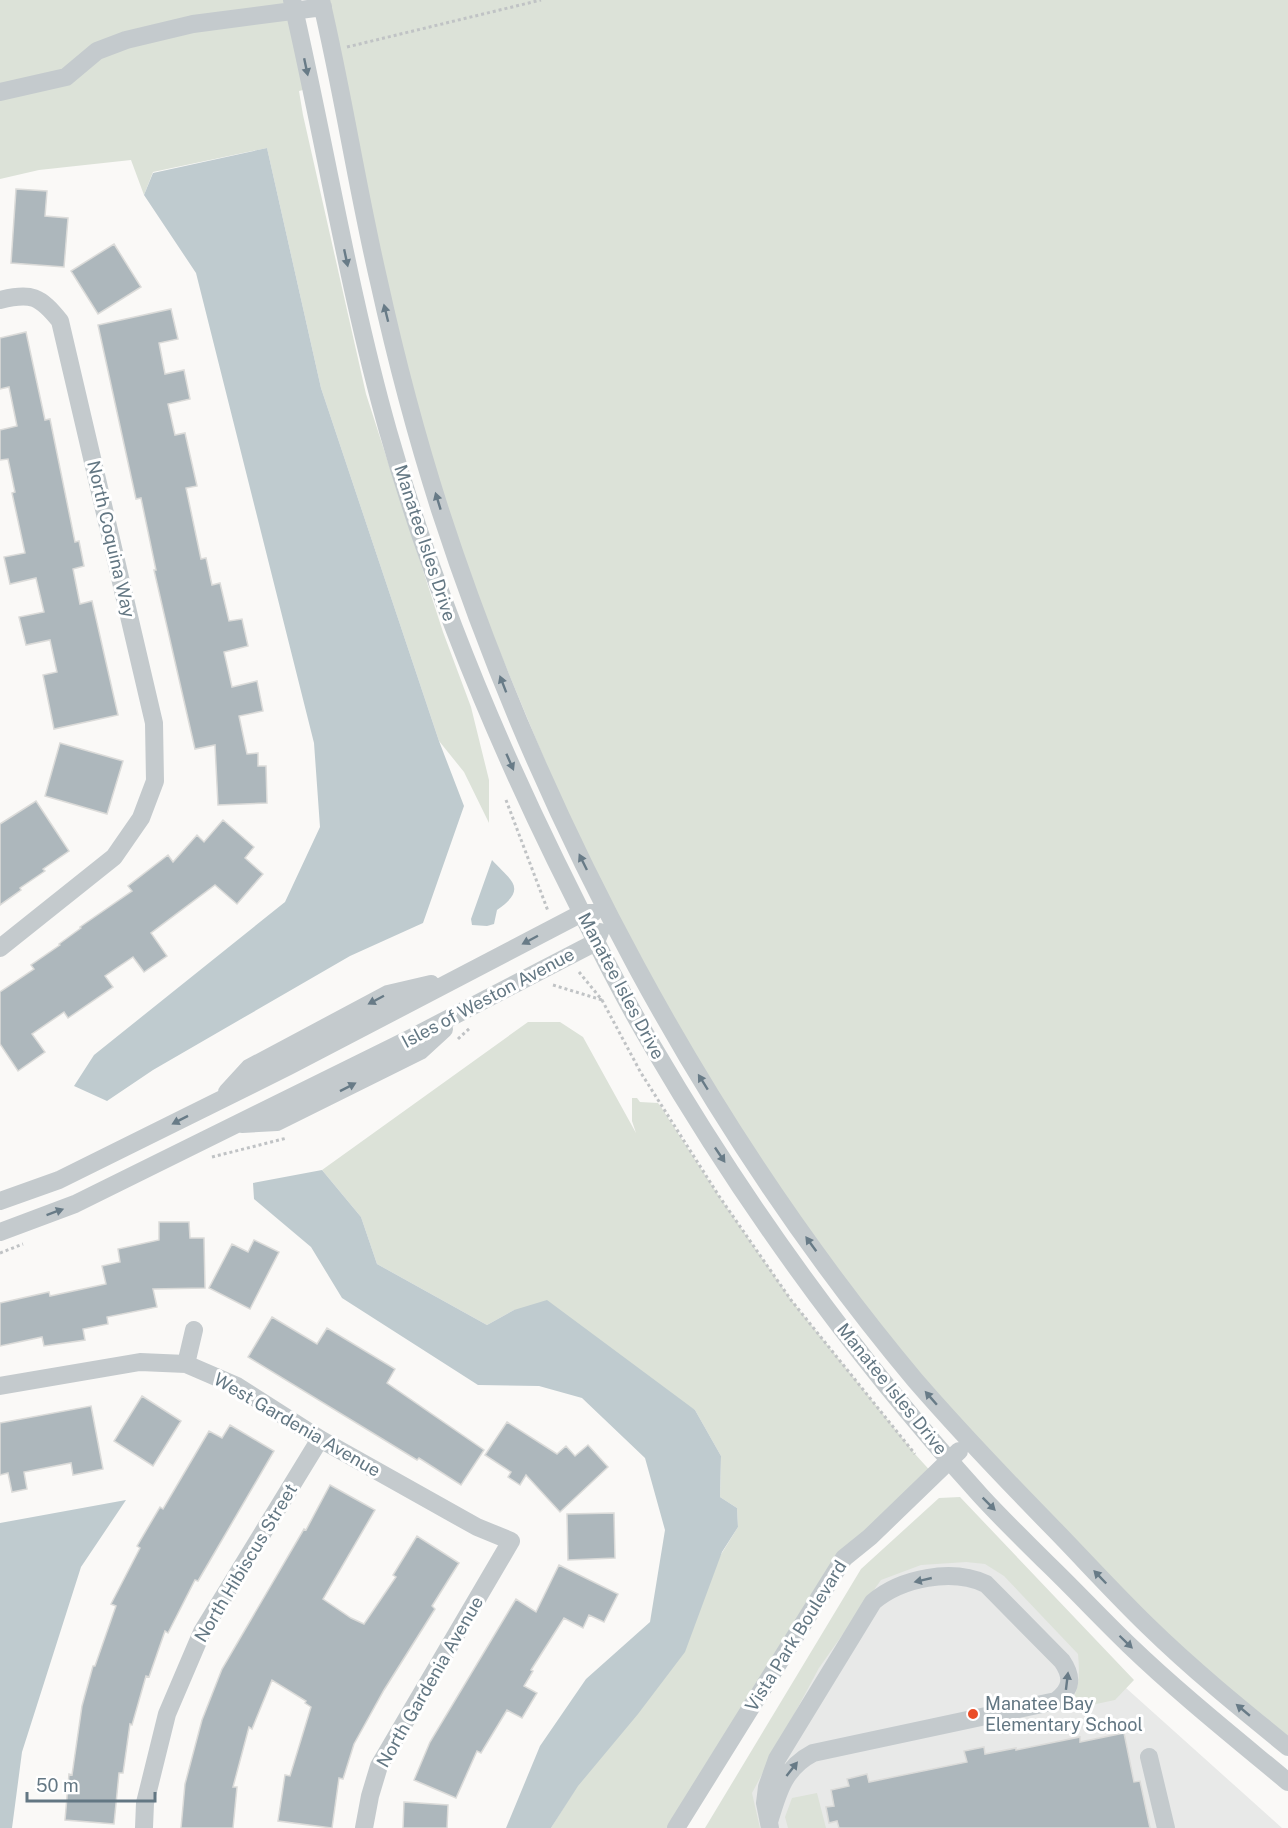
<svg xmlns="http://www.w3.org/2000/svg" width="1288" height="1828" viewBox="0 0 1288 1828" font-family="'Public Sans',sans-serif">
<rect width="100%" height="100%" fill="#faf9f7"/>
<!-- built -->
<path fill="#e8e9e8" d="M910,1557L999,1560L1116,1679L1282,1828H728L865,1586Z"/>
<!-- green -->
<path fill="#dce2d8" d="M0,0H292L311,88L299,91L303,115L366,394L443,632L471,707L489,780V823L464,772L439,741L321,388L267,148L153,172L144,195L131,160L39,170L0,179Z
M321,0H1288V1747L1241,1709L969,1442L776,1195L609,915L440,508Z
M528,1022H560L583,1037L636,1133L632,1121V1098H637L640,1102L658,1103L661,1107L718,1195L791,1300L915,1454L934,1475L844,1559L676,1828H551L738,1527L737,1508L720,1497L721,1456L695,1410L514,1310L487,1325L377,1264L361,1217L322,1170Z
M960,1497L1134,1680L1115,1700L1063,1711C1080,1698 1080,1674 1078,1654L1004,1576L985,1564L966,1562L921,1565L881,1580L819,1668L752,1793L760,1828H705L861,1569L939,1498Z
M817,1793L826,1828H788L785,1817L792,1798Z"/>
<!-- water -->
<path fill="#bfcbcf" d="M267,148L321,388L439,741L464,806L423,923L350,956L153,1070L107,1101L74,1086L94,1055L285,902L320,827L314,743L196,273L144,195L153,173Z
M492,860C510,880 529,888 497,910L494,924L487,926L472,925L471,919Z
M322,1170L361,1217L377,1264L487,1325L514,1310L547,1300L695,1410L721,1456L720,1497L737,1508L738,1527L722,1552L685,1652L638,1714L578,1786L551,1828H506L540,1746L586,1679L650,1622L665,1530L645,1458L582,1398L539,1386L478,1385L342,1298L311,1247L254,1199L253,1183Z
M126,1500L81,1567L22,1752L12,1828H0V1523Z"/>
<!-- building -->
<path fill="#adb7bc" stroke="#dbdbd9" stroke-width="1.5" d="M16,189L47,191L45,216L68,218L64,267L11,263Z
M114,244L141,287L98,314L71,271Z
M171,309L178,339L159,343L165,374L184,370L190,399L168,404L175,435L185,433L197,486L186,488L201,559L206,558L212,585L220,583L229,621L242,619L248,646L224,652L232,687L257,681L263,711L239,716L247,754L258,753V766H266L267,803L218,805L215,745L195,749L154,570H156L141,498L136,499L98,325Z
M26,332L45,420L50,419L75,542L79,541L84,566L73,569L80,604L92,601L118,715L54,729L43,675L57,672L50,640L26,645L19,617L44,612L36,578L10,584L4,557L25,553L12,493L15,492L8,459L0,460V430L17,426L9,387L0,389V338Z
M60,743L123,761L107,814L45,796Z
M36,801L69,851L43,869L45,871L20,888L21,890L0,905V824Z
M223,820L254,847L245,858L263,874L237,904L215,885L151,933L167,956L144,972L133,957L105,976L113,987L68,1018L64,1012L32,1034L45,1052L18,1071L0,1044V992L34,969L31,965L60,945L59,944L81,928L80,927L132,891L128,886L168,855L173,862L197,835L204,842Z
M159,1222H189L190,1238H204L205,1288L153,1289L157,1307L107,1317L108,1324L83,1329L85,1340L44,1346L42,1337L0,1346V1303L49,1292L50,1296L106,1284L102,1266L120,1262L118,1249L159,1240Z
M254,1240L279,1252L250,1309L209,1288L232,1244L248,1252Z
M272,1317L317,1344L327,1328L395,1369L387,1383L484,1450L461,1485L419,1458L417,1460L248,1357Z
M142,1396L181,1421L153,1466L114,1441Z
M91,1406L103,1469L73,1475L71,1463L24,1472L27,1489L12,1492L8,1473L0,1475V1423Z
M507,1422L557,1454L566,1446L575,1456L588,1445L608,1467L560,1512L526,1475L520,1485L508,1477L511,1472L485,1455Z
M230,1425L274,1451L198,1581L195,1580L168,1633L165,1631L149,1677L146,1676L132,1725L130,1724L123,1773H119L114,1824L65,1820L69,1774L72,1775L82,1706L93,1666H95L116,1606L111,1604L140,1548L137,1546L160,1507L163,1509L209,1431L222,1438Z
M330,1485L375,1510L323,1599L351,1618L364,1624L396,1577L393,1575L417,1536L459,1563L432,1606L435,1609L384,1690L354,1744L343,1779L339,1778L332,1828L278,1821L285,1775L290,1776L311,1707L305,1703L306,1701L272,1680L252,1729L249,1727L233,1787H237L233,1828H181L185,1784L202,1720L222,1669L304,1529L306,1530Z
M614,1513L615,1558L568,1560L567,1514Z
M559,1565L618,1594L604,1622L589,1615L583,1628L564,1618L531,1670L533,1671L524,1686L537,1693L522,1718L507,1710L481,1753L477,1751L456,1798L414,1780L430,1742L516,1599L536,1612Z
M1124,1733L1134,1782L1140,1781L1150,1828H839L837,1821L829,1823L826,1807L834,1806L831,1790L849,1786L847,1779L867,1774L869,1782L967,1762L964,1751L984,1747L985,1754L1016,1748V1750L1080,1737V1742Z
M404,1802L448,1805L447,1828H403Z"/>
<g fill="none" stroke-linecap="round" stroke-linejoin="round">
<!-- path -->
<path stroke="#c0c3c5" stroke-width="3" stroke-dasharray="3 3" stroke-linecap="butt" d="M347,47L541,0
M506,800L548,911
M579,972L602,1000L641,1073L719,1196L791,1300L915,1454
M553,985L602,1000
M458,1039L471,1027
M212,1157L287,1138
M0,1253L23,1244"/>
<!-- minor -->
<path stroke="#c4cacd" stroke-width="18" d="M292,0C325,143 348,289 388,431C430,579 488,722 556,861C587,923 617,987 653,1047C746,1206 857,1359 981,1496C1002,1519 1025,1541 1047,1563C1075,1590 1101,1618 1129,1645C1179,1693 1234,1737 1288,1782
M321,0C343,93 357,188 379,282C396,359 416,435 440,510C541,820 705,1129 915,1380C960,1432 1007,1481 1055,1530C1086,1562 1116,1595 1148,1626C1192,1669 1240,1708 1288,1747
M0,92L66,77L97,51L126,40L193,24L323,7
M0,300C31,292 40,296 60,321L154,723L155,781L141,818L114,857L0,948
M227,1092L249,1068L388,994L431,984
M242,1124L277,1122L420,1051L444,1029
M0,1201L59,1180L289,1066L582,913H593
M0,1232L75,1204L411,1038L596,942L600,932
M186,1364L194,1330
M0,1386L140,1362L186,1364L237,1386L320,1439L477,1527L511,1541L379,1766L370,1796L364,1828
M1149,1757L1166,1828
M769,1822C778,1792 784,1768 813,1753L1056,1701C1072,1689 1073,1677 1062,1661L986,1584C952,1568 901,1578 873,1602L777,1759L767,1787L765,1803L770,1828
M144,1828L145,1803L167,1714L202,1632L320,1439
M676,1828L844,1558L870,1537L959,1451"/>
</g>
<!-- one-way arrows -->
<defs><path id="oneway-solid" d="M-6-.8H1V-3.2L6.5 0L1 3.2V.8H-6Z" transform="scale(1.5)"/></defs>
<g fill="#687b87">
<use href="#oneway-solid" transform="translate(306 67) rotate(78)"/>
<use href="#oneway-solid" transform="translate(346 258) rotate(78)"/>
<use href="#oneway-solid" transform="translate(386 313) rotate(-104)"/>
<use href="#oneway-solid" transform="translate(438 501) rotate(-107)"/>
<use href="#oneway-solid" transform="translate(503 684) rotate(-111)"/>
<use href="#oneway-solid" transform="translate(510 762) rotate(66)"/>
<use href="#oneway-solid" transform="translate(583 862) rotate(-116)"/>
<use href="#oneway-solid" transform="translate(530 940) rotate(152)"/>
<use href="#oneway-solid" transform="translate(376 1000) rotate(152)"/>
<use href="#oneway-solid" transform="translate(703 1082) rotate(-122)"/>
<use href="#oneway-solid" transform="translate(348 1087) rotate(-27)"/>
<use href="#oneway-solid" transform="translate(180 1120) rotate(153)"/>
<use href="#oneway-solid" transform="translate(720 1155) rotate(56)"/>
<use href="#oneway-solid" transform="translate(55 1212) rotate(-20)"/>
<use href="#oneway-solid" transform="translate(811 1244) rotate(-126)"/>
<use href="#oneway-solid" transform="translate(931 1398) rotate(-131)"/>
<use href="#oneway-solid" transform="translate(989 1504) rotate(45)"/>
<use href="#oneway-solid" transform="translate(1100 1577) rotate(-134)"/>
<use href="#oneway-solid" transform="translate(923 1580) rotate(167)"/>
<use href="#oneway-solid" transform="translate(1126 1642) rotate(44)"/>
<use href="#oneway-solid" transform="translate(1067 1681) rotate(-83)"/>
<use href="#oneway-solid" transform="translate(1243 1710) rotate(-140)"/>
<use href="#oneway-solid" transform="translate(792 1769) rotate(-52)"/>
</g>
<!-- markers -->
<circle fill="#ea4d27" stroke="#fff" stroke-width="2" cx="973" cy="1714" r="6"/>
<g text-anchor="middle" stroke-width="6" stroke-linejoin="round" paint-order="stroke">
<!-- street labels -->
<g font-size="18" fill="#637783" stroke="#fff">
<text transform="translate(111 539) rotate(77)" y="6">North Coquina Way</text>
<text transform="translate(425 543) rotate(72)" y="6">Manatee Isles Drive</text>
<text transform="translate(621 986) rotate(62)" y="6">Manatee Isles Drive</text>
<text transform="translate(488 998) rotate(-28)" y="6">Isles of Weston Avenue</text>
<text transform="translate(892 1389) rotate(51)" y="6">Manatee Isles Drive</text>
<text transform="translate(297 1425) rotate(30)" y="6">West Gardenia Avenue</text>
<text transform="translate(246 1563) rotate(-59)" y="6">North Hibiscus Street</text>
<text transform="translate(796 1636) rotate(-58)" y="6">Vista Park Boulevard</text>
<text transform="translate(430 1682) rotate(-60)" y="6">North Gardenia Avenue</text>
</g>
<!-- poi labels -->
<g font-size="18" fill="#637783" stroke="#fff" text-anchor="start">
<text x="985" y="1710">Manatee Bay<tspan x="985" dy="21">Elementary School</tspan></text>
</g>
</g>
<!-- scale -->
<path d="M27 1792v9h128v-9" fill="none" stroke="#637783" stroke-width="3"/>
<text x="36" y="1792" font-size="18" fill="#637783" stroke="#ffffff" stroke-width="4.5" paint-order="stroke">50 m</text>
</svg>
